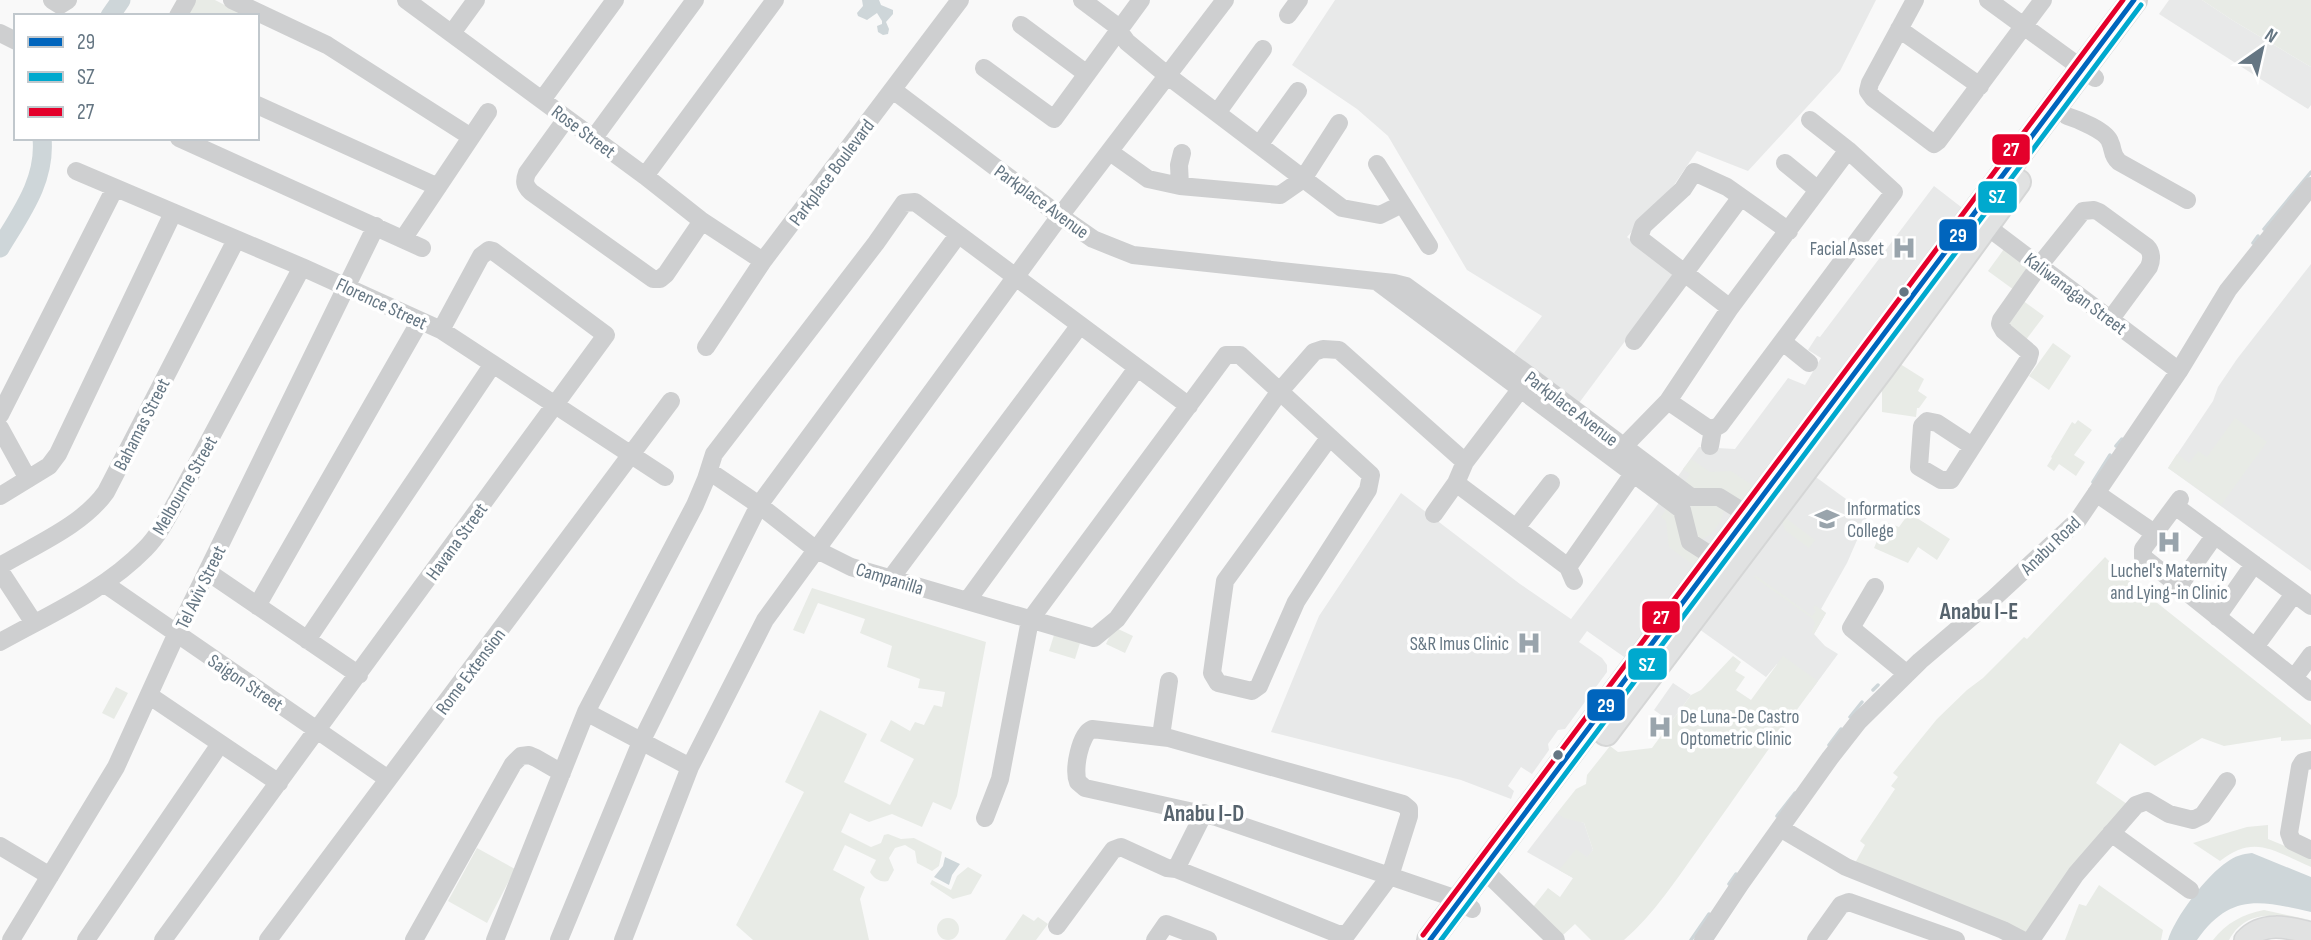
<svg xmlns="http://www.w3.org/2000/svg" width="2311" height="940" viewBox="0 0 2311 940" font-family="'Sofia Sans Condensed',sans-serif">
<rect width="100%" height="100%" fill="#f9f9f9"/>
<!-- built -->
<path fill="#e8e9e9" d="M1335,0H1876L1840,71L1748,171L1697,151L1674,185L1627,237L1675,274L1579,403L1514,353L1542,316L1467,270L1388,136L1357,109L1292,65Z
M2169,0H2202L2232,20L2311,67V105L2308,109L2287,96L2159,14Z
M1934,186L1965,210L1627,659L1587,631L1579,642L1602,658L1607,665V672L1565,729L1558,730L1548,744L1549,750L1532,774L1521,767L1508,786L1514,791L1511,799L1461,780L1271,732L1319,616L1401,493L1520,584L1571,619L1653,511L1699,447L1735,449L1788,378L1805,385L1821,358L1808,350L1817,336L1820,337Z
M2311,264V571L2168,468L2213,401L2218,387L2237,359Z
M1813,475L1868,515L1847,563L1821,609L1826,613L1814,634L1825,646L1838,654L1810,692L1777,664L1766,677L1699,629Z
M1673,683L1691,695L1671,722L1654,710Z
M1557,813L1584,823L1593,850L1573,878L1527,852Z"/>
<!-- green -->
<path fill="#e8ebe6" d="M194,0H215L246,16H185Z
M2202,0H2311V67L2232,20Z
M2004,249L2030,269L2014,290L1988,271Z
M2022,300L2044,316L2025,341L2007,321Z
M2053,343L2071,356L2049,390L2029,376Z
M1897,362L1924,379L1918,391L1927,397L1919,408H1917L1916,417L1882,412V386L1895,372L1892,369Z
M2235,418L2267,442L2221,505L2168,468L2177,454L2189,463L2198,451L2207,457Z
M2078,420L2092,430L2074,455L2085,462L2076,476L2059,464L2054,471L2047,466L2052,458L2051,457L2072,422L2075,424Z
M1691,459L1710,472L1731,471L1755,487L1743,502L1696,491L1683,485L1690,474L1683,469Z
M1716,502L1724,509C1723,521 1710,541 1697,539L1689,510L1692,505Z
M1668,506L1674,510L1700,559L1696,567L1669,547L1666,521L1661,517Z
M1909,513L1950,539L1937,560L1918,547L1908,563L1874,548L1885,522L1899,527Z
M1783,516L1815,540L1809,548L1785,530L1781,518Z
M2105,557L2127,579L2311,725V739L2281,741V737L2224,746L2202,738L2155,766L2120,743L2096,783L2130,806L2027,938L1855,863L1865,845L1860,841L1895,789L1891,786L1898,777L1893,773L1937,719L1967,690L1983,678L2024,637L2027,639Z
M1755,575L1812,616L1816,611L1813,608L1815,605L1826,613L1814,634L1812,632L1815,623L1813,619L1754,577Z
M812,588L986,642L957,796L951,810L933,802L922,827L892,814L869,822L850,813L841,832L871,847L881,843L884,835L888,834L901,839L914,838L942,852L939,866L932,871L917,863L915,851L905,845L895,848L889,858L894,870L888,881C881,883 873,878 870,872L876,860L845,845L833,870L865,887L860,899L869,940H753L736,925L804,792L785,782L820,710L867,734L844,782L890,805L914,759L880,741L891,720L910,731L915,722L924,725L934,705L942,707L945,692L918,688L920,679L887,667L892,646L860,633L865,619L818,603L804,634L793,630Z
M1114,627L1133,636L1125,653L1106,644Z
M1054,635L1080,643L1075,659L1049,651Z
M1733,656L1741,662L1735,671L1745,677L1736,690L1751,700L1783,656L1818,681C1777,736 1739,792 1699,848C1676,880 1654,914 1624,940H1591L1575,924L1562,936L1533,907L1548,888L1560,897L1573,878L1559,870L1576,849L1587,857L1593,850L1584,823L1564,818L1557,813L1576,789L1586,784L1587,775L1610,746L1618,752L1652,748L1691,695L1701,690Z
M116,687L128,693L114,719L102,713Z
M2268,825V839L2311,857V867C2275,852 2255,833 2220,861L2193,843L2247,827Z
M477,848L515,869L487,923L448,901Z
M968,867L982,875L971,894L953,899L930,884L932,880L951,890L957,876Z
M2099,885L2163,930L2161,940H2065L2079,904L2086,906Z
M2264,910L2310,920C2279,918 2249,905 2229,940H2213C2226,923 2243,914 2264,910Z
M1023,914L1034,921L1038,917L1048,924L1036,940H1005Z
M937 929a11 11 0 1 1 22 0a11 11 0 1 1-22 0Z"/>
<!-- water -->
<path fill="#ced6d9" d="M862,0H879L881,5L893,10V14L886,22L889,29L888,34L883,35L878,32L877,26L882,24V21L877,13L867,20L858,16L857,13L863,6Z
M2252,853L2311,877V912C2261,901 2231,892 2197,940H2168C2175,917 2207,875 2227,862C2235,856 2242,854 2252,853Z
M945,857L960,864L952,875L949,885L934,877L943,866Z"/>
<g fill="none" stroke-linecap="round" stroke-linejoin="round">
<!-- stream -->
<path stroke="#ced6d9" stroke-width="3.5" d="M2264,229L2311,172
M2253,243L2258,236
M2116,446L2122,439
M2093,482L2110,455
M1873,690L1878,685
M1850,717L1862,702
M1829,745L1841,729
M1777,816L1795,793
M1729,884L1736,874
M1691,940L1709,914"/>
<!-- river -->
<path stroke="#ced6d9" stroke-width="19" d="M110,16L121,0
M0,248C21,213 46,180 42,138"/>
<!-- major casing -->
<g stroke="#d5d6d7" stroke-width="24">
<path id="major" d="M2245,940C2262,921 2288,927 2311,933"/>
</g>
<!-- highway casing -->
<g stroke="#d5d6d6" stroke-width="28">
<path id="highway" d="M1606,733L1882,368L2018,182
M1430,940L2134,0"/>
</g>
<!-- minor -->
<path stroke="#cecfd0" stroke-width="18" d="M52,0L60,5L68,0
M232,0L327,45L471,137
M406,0L645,176L702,221L763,261
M1082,0L1114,24L1127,42L1168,76L1342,208L1380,215L1402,204
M1915,0L1870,83L1868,91L1873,98L1934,144L1938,141L2043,0
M1988,0L2095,78
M1288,15L1299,0
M178,16L187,0
M1021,25L1087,74
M1899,29L1980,86
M0,33L16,41
M452,33L476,0
M984,68L1054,119L1141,0
M893,90L1060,216L1093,239L1133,255L1394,283L1406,286L1530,376L1691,497H1719L1748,515
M542,100L615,0
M257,105L438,187
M1217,113L1263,49
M2067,116C2077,119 2107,131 2110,142C2114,150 2111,155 2119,162L2187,200
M566,119L527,173C524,181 524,185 531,192L653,279H660L666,274L702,221
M179,138L422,248
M593,139L695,0
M1259,145L1298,91
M1110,152L1148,179L1180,186L1280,195L1303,179L1339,123
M1785,163L1818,190
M1377,164L1429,246
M76,171L302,267L441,330L665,477
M645,176L775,0
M1180,186L1179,165L1182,153
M1977,219L2179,371
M403,239L488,112
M1379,283L1682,510L1690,542L1723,563
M1730,308L1639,238L1643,226L1683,189L1694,172L1727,187L1789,231
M1634,341L1741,197
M1783,342L1809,363
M706,347L763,261L960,0
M1668,401L1706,427L1713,429L1720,425L1894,192L1848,150L1810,120
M0,415L115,188
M0,428L28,479
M1710,446L1713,429
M1972,446L1937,423L1927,421L1922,426L1919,467L1941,480H1951L2028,360L2030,353L2004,331L2000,324L2001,320L2039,266L2083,211L2094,210L2099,212L2147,247C2152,252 2152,260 2149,267L2110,320
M1616,457L1628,442L1668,401L1730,308L1848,150
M709,471L759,505L815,549L851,567L1094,638L1117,619L1280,391L1314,352L1323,349L1339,350L1465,462
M1456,483L1568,567L1574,581
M2096,493L2154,533
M0,496L49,466L58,454L173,213
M2180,499L2143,549V557L2311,692
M2175,506L2311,606
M1434,514L1456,483L1465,462L1526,382
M1516,528L1551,483
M0,566C35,545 83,525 106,492L236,240
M1568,567L1633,474
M0,571L34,623
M208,572L359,675
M891,578L1080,325
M105,584L388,779
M2179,586L2215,535
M1875,587L1851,628L1907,674
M967,601L1137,368
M257,606L420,321
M2217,617L2254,564
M307,640L493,364
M0,642C50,614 104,591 145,549C160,534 170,513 180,495L302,267
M2255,647L2294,594
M2294,678L2311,655
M150,696L279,783
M586,712L690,767
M1161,736L1169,681
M2311,760L2303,762L2300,767L2289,833L2292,841L2311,850
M985,818L1000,779L1030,620L1226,355H1240L1371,475L1368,490L1296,602L1259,686L1252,691L1218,683L1212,673L1225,581L1329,438
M1780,828L1846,867L2003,930L2022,940
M2111,833L2190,890
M0,846L50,876
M1176,869L1204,813
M1483,869L1556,940
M1057,926L1113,850L1121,847L1167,868L1176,869L1338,934H1347L1390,876L1409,816V809L1403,804L1169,738L1092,729C1080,734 1073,770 1078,782L1085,788L1216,817L1460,900L1472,909
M11,940L116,767L176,635L376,226
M86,940L220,744
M163,940L606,335L493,251L489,250L481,256L441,330
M268,940L671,401
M414,940L513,764L521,756L529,755L536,758L562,773
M495,940L586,712L695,505L706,479L714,454L876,243L904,203L915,202L1189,406
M559,940L641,742L759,505L958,235
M623,940L690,767L765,620L1060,216L1225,0
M1155,940L1166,924L1208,940
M1703,940L1741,883L1830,758L1859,721L1920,661L1994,598L2078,520L2179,371L2228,290L2311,186
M1816,940L1841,905L1849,902L1956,940
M2031,940L2076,874L2136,805L2147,801L2169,814L2193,820L2203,815L2227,781"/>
<!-- major -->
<use href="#major" stroke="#e1e2e2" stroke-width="21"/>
<!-- highway -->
<use href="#highway" stroke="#e1e2e2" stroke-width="24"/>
<!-- bus-1 casing -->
<g stroke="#fff" stroke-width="10">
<path id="bus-1" d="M1430,940L2134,0"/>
</g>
<!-- bus-2 casing -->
<g stroke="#fff" stroke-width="10">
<path id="bus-2" d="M1441,940L2141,5"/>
</g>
<!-- bus-3 casing -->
<g stroke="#fff" stroke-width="10">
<path id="bus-3" d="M1423,935L2123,0"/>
</g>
<!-- bus-1 -->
<use href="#bus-1" stroke="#0065bd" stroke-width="5"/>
<!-- bus-2 -->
<use href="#bus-2" stroke="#00a9ce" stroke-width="5"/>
<!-- bus-3 -->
<use href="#bus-3" stroke="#e4002b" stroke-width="5"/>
</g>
<!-- icons -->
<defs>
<g id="hospital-bare" transform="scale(1.89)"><path d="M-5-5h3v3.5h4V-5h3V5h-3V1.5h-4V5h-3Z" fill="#99a4ac" stroke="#fff" stroke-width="2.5" paint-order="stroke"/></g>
<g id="university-bare" transform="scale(1.89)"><path d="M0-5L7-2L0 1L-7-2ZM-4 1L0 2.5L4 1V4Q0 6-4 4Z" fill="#99a4ac" stroke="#fff" stroke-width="2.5" paint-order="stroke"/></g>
</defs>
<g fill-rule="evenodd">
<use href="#hospital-bare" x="1904" y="248"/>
<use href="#university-bare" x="1827" y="519"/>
<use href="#hospital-bare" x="2169" y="542"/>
<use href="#hospital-bare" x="1529" y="643"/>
<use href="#hospital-bare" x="1660" y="727"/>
</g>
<!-- markers -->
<g fill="#657683" stroke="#fff" stroke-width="2.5">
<circle cx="1904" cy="292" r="6"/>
<circle cx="1558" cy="755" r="6"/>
</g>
<g text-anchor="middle" stroke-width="7" stroke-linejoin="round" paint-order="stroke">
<!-- street labels -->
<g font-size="19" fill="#657683" stroke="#fff">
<text transform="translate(584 131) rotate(37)" y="7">Rose Street</text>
<text transform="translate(831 172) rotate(-53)" y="7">Parkplace Boulevard</text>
<text transform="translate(1042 201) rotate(36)" y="7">Parkplace Avenue</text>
<text transform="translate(2076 293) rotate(37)" y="7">Kaliwanagan Street</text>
<text transform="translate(382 303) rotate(25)" y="7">Florence Street</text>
<text transform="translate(1572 408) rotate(37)" y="7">Parkplace Avenue</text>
<text transform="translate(141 424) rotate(-63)" y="7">Bahamas Street</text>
<text transform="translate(184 485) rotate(-60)" y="7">Melbourne Street</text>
<text transform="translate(456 541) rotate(-54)" y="7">Havana Street</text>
<text transform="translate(2050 545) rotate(-44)" y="7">Anabu Road</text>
<text transform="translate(890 578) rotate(17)" y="7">Campanilla</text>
<text transform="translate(200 587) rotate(-64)" y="7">Tel Aviv Street</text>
<text transform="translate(470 671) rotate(-53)" y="7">Rome Extension</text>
<text transform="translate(246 682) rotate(34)" y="7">Saigon Street</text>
</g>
<!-- poi labels -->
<g font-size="19" fill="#657683" stroke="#fff" text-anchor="end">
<text x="1884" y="255">Facial Asset</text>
<text x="1847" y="515" text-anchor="start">Informatics<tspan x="1847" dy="22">College</tspan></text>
<text x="2169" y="577" text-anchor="middle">Luchel's Maternity<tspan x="2169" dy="22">and Lying-in Clinic</tspan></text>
<text x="1509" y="650">S&amp;R Imus Clinic</text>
<text x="1680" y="723" text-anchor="start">De Luna-De Castro<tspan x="1680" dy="22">Optometric Clinic</tspan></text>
</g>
<!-- quarter labels -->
<g font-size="23" font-weight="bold" fill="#57646e" stroke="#fff">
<text x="1979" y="619">Anabu I-E</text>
<text x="1204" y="821">Anabu I-D</text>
</g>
</g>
<g stroke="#fff" stroke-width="2.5">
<rect x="1991" y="133" width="40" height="33" rx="7" fill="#e4002b"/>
<rect x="1977" y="180" width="41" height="34" rx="7" fill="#00a9ce"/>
<rect x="1938" y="218" width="40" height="34" rx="7" fill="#0065bd"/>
<rect x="1641" y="600" width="40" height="34" rx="7" fill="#e4002b"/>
<rect x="1627" y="647" width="41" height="34" rx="7" fill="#00a9ce"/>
<rect x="1586" y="688" width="40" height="34" rx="7" fill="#0065bd"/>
</g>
<g font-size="19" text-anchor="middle" font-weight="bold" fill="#fff">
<text x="2011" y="156">27</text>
<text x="1997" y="203">SZ</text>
<text x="1958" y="242">29</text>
<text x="1661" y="624">27</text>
<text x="1647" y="671">SZ</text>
<text x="1606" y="712">29</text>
</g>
<!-- legend -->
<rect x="14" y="14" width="245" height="126" fill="#ffffff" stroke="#c1c8cd" stroke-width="2"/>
<rect x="28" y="37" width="35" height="10" fill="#0065bd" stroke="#c1c8cd" stroke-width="2"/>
<text x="77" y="49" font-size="21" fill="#657683">29</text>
<rect x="28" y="72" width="35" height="10" fill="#00a9ce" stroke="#c1c8cd" stroke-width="2"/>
<text x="77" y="84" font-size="21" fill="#657683">SZ</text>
<rect x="28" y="107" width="35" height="10" fill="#e4002b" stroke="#c1c8cd" stroke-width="2"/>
<text x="77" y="119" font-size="21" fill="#657683">27</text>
<!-- north arrow -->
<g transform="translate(2262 49) rotate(34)" stroke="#ffffff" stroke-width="5" paint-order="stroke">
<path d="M0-5L12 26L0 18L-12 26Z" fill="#657683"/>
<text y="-10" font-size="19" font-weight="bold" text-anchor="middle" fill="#657683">N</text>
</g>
</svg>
